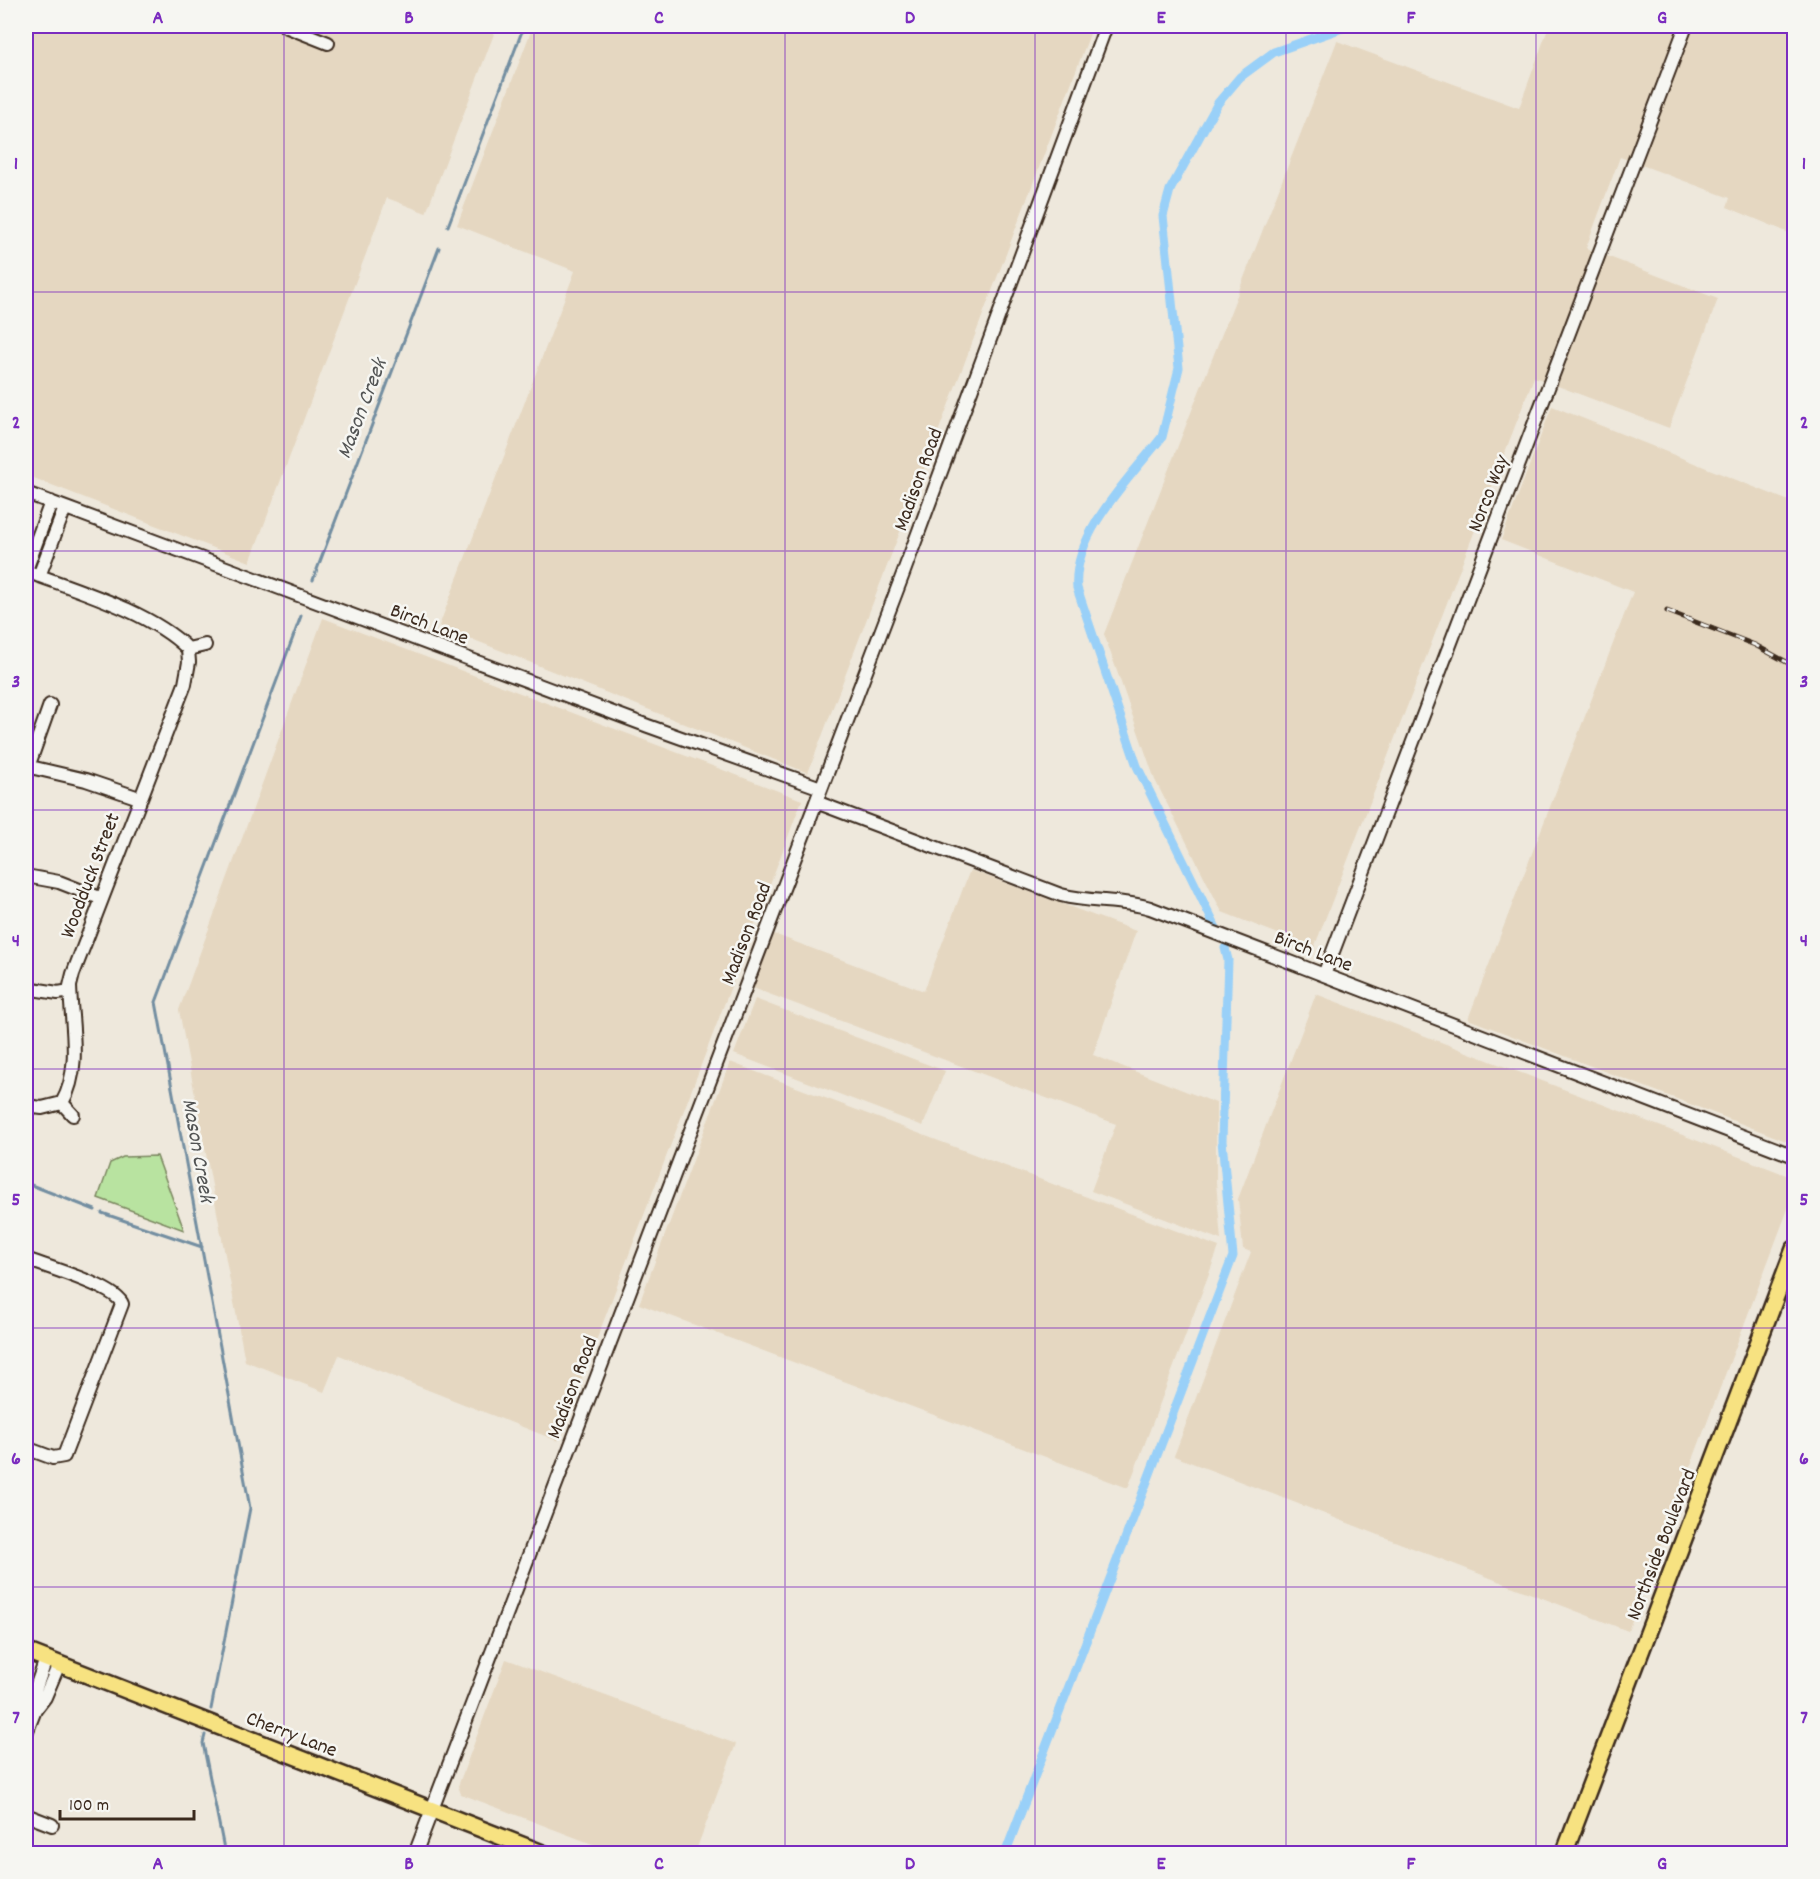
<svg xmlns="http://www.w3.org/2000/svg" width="1820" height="1879" viewBox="0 0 1820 1879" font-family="Dekko,sans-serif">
<rect width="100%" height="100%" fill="#eee8dc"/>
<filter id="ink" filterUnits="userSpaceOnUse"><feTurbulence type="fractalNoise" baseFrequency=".0167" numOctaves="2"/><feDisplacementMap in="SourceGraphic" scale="12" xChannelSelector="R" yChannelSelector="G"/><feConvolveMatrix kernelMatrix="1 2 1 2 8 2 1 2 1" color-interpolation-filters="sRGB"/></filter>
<g filter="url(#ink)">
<!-- built -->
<path fill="#e5d7c1" d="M26,26H497L426,213L387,198L250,562L26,475Z
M533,26H1093L808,773L439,626L575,271L457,225Z
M1549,26H1794V235L1727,207L1730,198L1620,157L1586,248L1718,299L1669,428L1534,377L1314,948L1222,912L1155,780L1104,634L1337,41L1519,108Z
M1552,406L1794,503V1144L1468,1019L1633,592L1501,540Z
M323,618L802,800L558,1441L339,1355L324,1392L245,1361L179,1010Z
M970,870L1136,931L1093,1055L1216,1103V1182L1221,1240L1091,1191L1116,1124L753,988L774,934L924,991Z
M1316,994L1794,1178V1193L1628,1631L1174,1456L1251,1252L1243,1249L1238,1199Z
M755,999L945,1071L923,1126L734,1054Z
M730,1062L1219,1247L1128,1488L639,1304Z
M506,1659L736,1744L695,1853H616L461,1794L458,1786Z"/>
<!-- green -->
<path fill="#b8e3a0" stroke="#7a865f" stroke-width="1.5" d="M157,1156L184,1230L98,1198L110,1163L123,1157Z"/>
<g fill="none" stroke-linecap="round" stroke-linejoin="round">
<!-- stream -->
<path stroke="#738ea1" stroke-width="3" d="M448,226L524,26
M313,580L439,248
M26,1183L95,1210
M102,1213L202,1247
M211,1709L250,1508L156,1002L301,616
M205,1735L203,1743L225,1854"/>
<!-- canal -->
<path stroke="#99d0f8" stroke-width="9" d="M1216,928L1137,766L1077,588C1072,534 1130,478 1162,437L1179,368L1163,216L1170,190L1218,103L1240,77L1274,52L1348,26
M1005,1854L1233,1256L1222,1141L1228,960L1225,948"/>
<!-- minor casing -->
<g stroke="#3b2a1e" stroke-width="16">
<path id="minor" d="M285,26L328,43
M26,493L648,726L821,788
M26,570L51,502
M26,571C76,590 150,611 188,649
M39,576L65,508
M188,649L205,645
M26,766L86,780L139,798
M28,767L50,705
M816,802L1061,895C1091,903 1121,899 1150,908L1794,1156
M26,876L59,882L100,898
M1324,975L1686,26
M26,988L58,993L70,991
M62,1103C82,1068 71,1025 70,986L73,974L185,684L189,662L188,649
M62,1103L73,1115
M26,1106L42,1108L62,1103
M26,1259C44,1266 117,1287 122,1304L64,1456L53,1458L26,1448
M35,1710L34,1693L46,1659
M26,1733L35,1710L45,1697L59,1664
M26,1815L52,1825
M415,1854L903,574L1106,26"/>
</g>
<!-- major casing -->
<g stroke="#3b2a1e" stroke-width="20">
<path id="major" d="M26,1651L545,1854
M1564,1854L1794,1249"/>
</g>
<!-- minor -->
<use href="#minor" stroke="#f6f6f2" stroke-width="12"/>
<!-- major -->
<use href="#major" stroke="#f7e281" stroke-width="15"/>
<!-- rail casing -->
<g stroke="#3b2a1e" stroke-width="5">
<path id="rail" d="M1667,611L1755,645L1794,666"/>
</g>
<!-- rail -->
<use href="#rail" stroke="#f6f6f2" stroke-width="3" stroke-dasharray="9" stroke-linecap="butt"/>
</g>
</g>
<!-- grid -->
<path fill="none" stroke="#7b2cbf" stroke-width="1.5" stroke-opacity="0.55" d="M284,26V1854M534,26V1854M785,26V1854M1035,26V1854M1286,26V1854M1536,26V1854M26,292H1794M26,551H1794M26,810H1794M26,1069H1794M26,1328H1794M26,1587H1794"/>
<g text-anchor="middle" stroke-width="5" stroke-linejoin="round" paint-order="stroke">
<!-- street labels -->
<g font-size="21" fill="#3b2a1e" stroke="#f6f6f2">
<text transform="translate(917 479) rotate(-70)" y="7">Madison Road</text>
<text transform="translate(1487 493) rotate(-69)" y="7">Norco Way</text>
<text transform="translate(430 623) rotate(21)" y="7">Birch Lane</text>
<text transform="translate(89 875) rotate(-69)" y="7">Woodduck Street</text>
<text transform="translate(745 933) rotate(-69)" y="7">Madison Road</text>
<text transform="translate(1314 950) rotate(21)" y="7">Birch Lane</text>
<text transform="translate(571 1387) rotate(-69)" y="7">Madison Road</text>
<text transform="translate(1660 1544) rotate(-69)" y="7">Northside Boulevard</text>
<text transform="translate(292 1733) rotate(21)" y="7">Cherry Lane</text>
</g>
<!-- water labels -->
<g font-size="22" font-style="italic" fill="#525454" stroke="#f6f6f2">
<text transform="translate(360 408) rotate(-69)" y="8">Mason Creek</text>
<text transform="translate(200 1150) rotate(80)" y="8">Mason Creek</text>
</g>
</g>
<!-- margin -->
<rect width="1820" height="1879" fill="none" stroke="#f6f6f2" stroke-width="66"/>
<!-- scale -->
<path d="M60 1810v9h134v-9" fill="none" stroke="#3b2a1e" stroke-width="3"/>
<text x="69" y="1810" font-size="18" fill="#3b2a1e" stroke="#f6f6f2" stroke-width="4.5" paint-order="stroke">100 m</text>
<rect x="33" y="33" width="1754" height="1813" fill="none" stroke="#7b2cbf" stroke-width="2"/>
<g font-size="20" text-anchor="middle" font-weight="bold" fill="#7b2cbf">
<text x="158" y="23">A</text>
<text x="409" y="23">B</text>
<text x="659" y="23">C</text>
<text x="910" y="23">D</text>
<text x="1161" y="23">E</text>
<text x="1411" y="23">F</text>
<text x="1662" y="23">G</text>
<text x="16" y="169">1</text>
<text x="1804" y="169">1</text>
<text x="16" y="428">2</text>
<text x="1804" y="428">2</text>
<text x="16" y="687">3</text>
<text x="1804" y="687">3</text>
<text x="16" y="946">4</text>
<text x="1804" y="946">4</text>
<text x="16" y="1205">5</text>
<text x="1804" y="1205">5</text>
<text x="16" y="1464">6</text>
<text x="1804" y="1464">6</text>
<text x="16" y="1723">7</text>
<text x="1804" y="1723">7</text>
<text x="158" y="1869">A</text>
<text x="409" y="1869">B</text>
<text x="659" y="1869">C</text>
<text x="910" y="1869">D</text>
<text x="1161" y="1869">E</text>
<text x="1411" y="1869">F</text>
<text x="1662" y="1869">G</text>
</g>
</svg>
